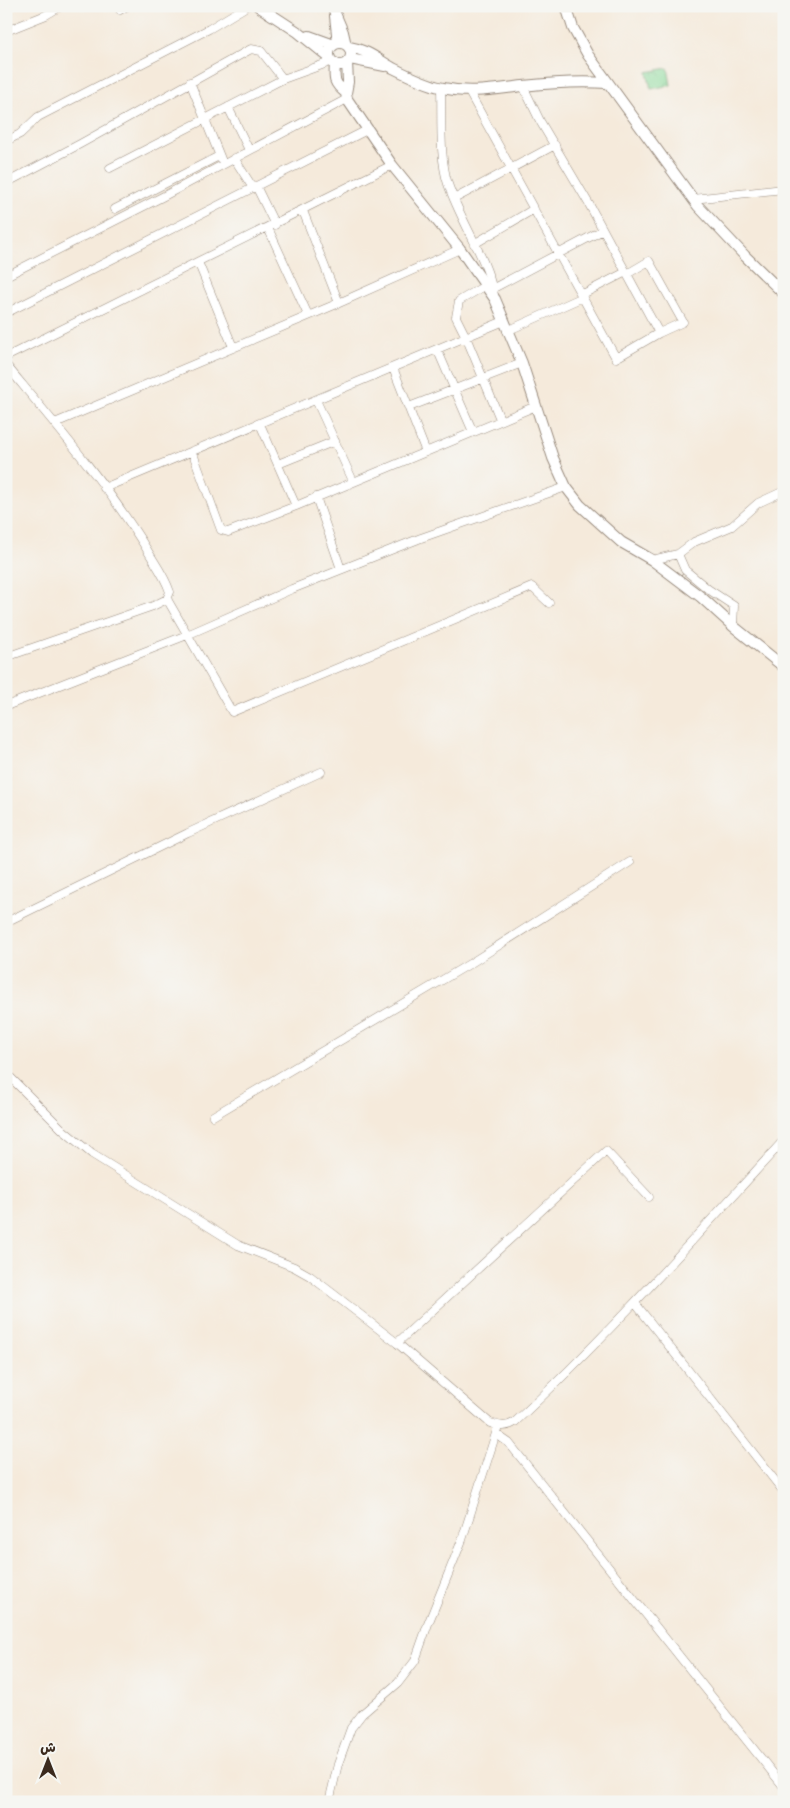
<svg xmlns="http://www.w3.org/2000/svg" width="790" height="1808" viewBox="0 0 790 1808" font-family="Sriracha,'Playpen Sans Arabic',sans-serif">
<defs>
<pattern id="park-crowns" width="20" height="18" patternUnits="userSpaceOnUse" patternTransform="scale(1.25)"><rect width="20" height="18" fill="#89d999"/><path d="M2 6a3 3 0 1 1 6 0M12 15a3 3 0 1 1 6 0" fill="none" stroke="#77ba83"/></pattern>
</defs>
<rect width="100%" height="100%" fill="#f6f6f2"/>
<filter id="ink" filterUnits="userSpaceOnUse"><feTurbulence type="fractalNoise" baseFrequency=".02" numOctaves="2"/><feDisplacementMap in="SourceGraphic" scale="10" xChannelSelector="R" yChannelSelector="G"/><feConvolveMatrix kernelMatrix="1 2 1 2 8 2 1 2 1" color-interpolation-filters="sRGB"/></filter>
<filter id="wash" filterUnits="userSpaceOnUse"><feTurbulence type="fractalNoise" baseFrequency=".0096" numOctaves="4" result="noise"/><feDisplacementMap in="SourceGraphic" scale="20" xChannelSelector="R" yChannelSelector="G"/><feGaussianBlur stdDeviation="1.12" result="paint"/><feColorMatrix in="noise" values="0 0 0 0 0 0 0 0 0 0 0 0 0 0 0 0 0 1.4 0 .05"/><feComposite in="paint" operator="in"/></filter>
<g filter="url(#wash)">
<rect width="100%" height="100%" fill="#f5eadb"/>
<!-- park -->
<path fill="url(#park-crowns)" stroke="#62825c" d="M668,68L671,85L651,89L647,72Z"/>
</g>
<g filter="url(#ink)">
<g fill="none" stroke-linecap="round" stroke-linejoin="round">
<!-- minor casing -->
<g stroke="#988a7c" stroke-width="9">
<path id="minor" d="M120,10L127,6
M6,31L46,15L61,6
M190,82L221,159
M441,88C442,117 439,158 448,184C461,222 486,256 494,295
M469,92L616,358L659,333L589,204L540,121L523,86
M228,107L249,150
M6,141L20,134L38,117L209,29L247,6
M234,158L253,188
M110,168L283,79L333,61
M6,183L80,144L251,49L261,51L283,79
M256,186L275,225
M454,199L555,145
M693,199L784,189
M115,209L219,156
M303,211L339,303
M268,228L308,315
M474,244L534,209
M198,262L233,347
M627,274L649,261L683,322L659,333
M6,276L162,197L347,99
M486,285L459,301L456,317L466,337L500,419
M490,290L603,230
M581,295L626,272
M6,313L367,130
M507,331L583,297
M437,349L473,432
M6,357L392,165
M6,365C55,424 106,483 146,548C154,562 165,576 170,592L167,599L153,606L6,657
M393,368L426,452
M316,400L353,481
M409,407L522,363
M55,423L339,303L460,249
M260,424L296,506
M192,451L221,530L228,532L296,506L536,406
M278,464L335,441
M104,488L504,321
M316,497L341,569
M652,560L678,554
M167,599L232,712L532,587L549,603
M733,626L734,606L708,589L685,570L678,554L694,542L732,526L758,503L784,491
M6,706L187,635L292,589L421,538L566,487
M6,922L188,833L321,772
M6,1073L63,1130L92,1154L238,1245L294,1267L310,1276L397,1343L490,1423C500,1426 506,1428 515,1422C610,1334 696,1236 784,1140
M213,1116L471,963L630,862
M635,1303L784,1492
M397,1343L606,1151L649,1197
M496,1434L509,1443L784,1787
M329,1802L338,1764L351,1728L362,1714L398,1683L415,1661L428,1624L462,1540L497,1430"/>
</g>
<!-- tertiary casing -->
<g stroke="#988a7c" stroke-width="12">
<path id="tertiary" d="M258,6L298,32L330,58
M332,6L343,32L346,45
M566,6L573,28L588,55L698,206L745,256L784,294
M335,16L338,43
M309,36L334,45
M329 54a11 11 0 1 1 22 0a11 11 0 1 1-22 0Z
M349,47C368,50 377,59 393,68C407,75 428,85 443,88C470,94 495,89 523,86C550,83 579,81 607,83
M350,59L385,66
M347,62L348,82L346,93L347,99L392,165L460,249L495,299L522,363L553,458L566,487L580,505L621,542L652,560L701,597L733,626L784,667
M335,63C334,79 333,83 346,93"/>
</g>
<!-- minor -->
<use href="#minor" stroke="#fff" stroke-width="8"/>
<!-- tertiary -->
<use href="#tertiary" stroke="#fff" stroke-width="10"/>
</g>
</g>
<!-- margin -->
<rect width="790" height="1808" fill="none" stroke="#f6f6f2" stroke-width="25"/>
<!-- north arrow -->
<g transform="translate(48 1760)" stroke="#f6f6f2" stroke-width="4" paint-order="stroke">
<path d="M0-4L9 19L0 12L-9 19Z" fill="#3b2a1e"/>
<text y="-8" font-size="14" font-weight="bold" text-anchor="middle" fill="#3b2a1e">ش</text>
</g>
</svg>
